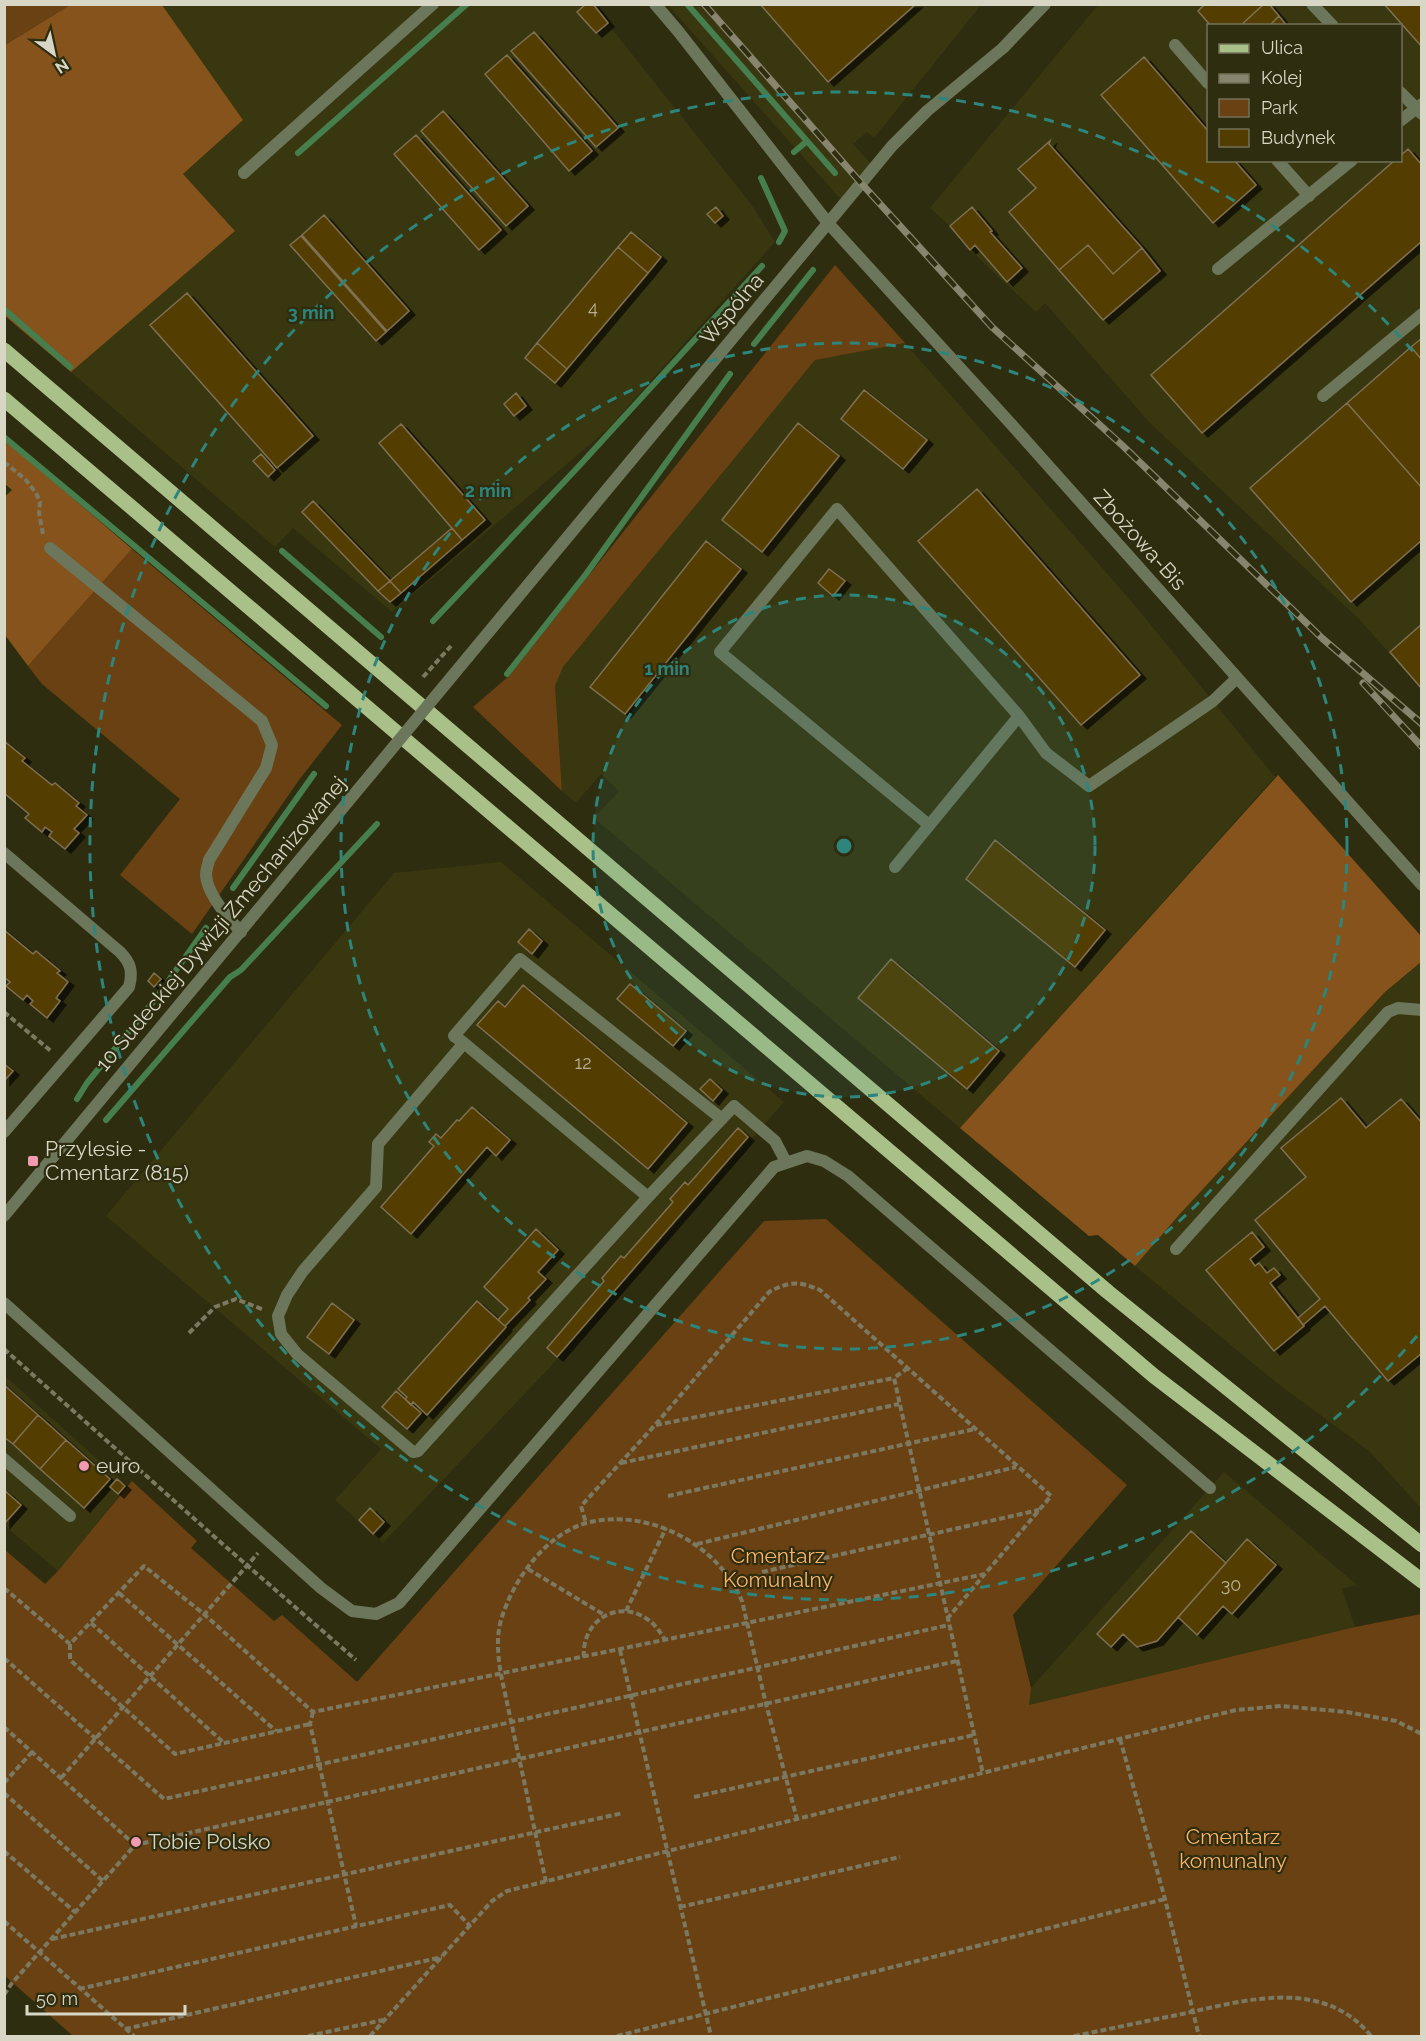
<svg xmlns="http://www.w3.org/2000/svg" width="1426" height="2041" viewBox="0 0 1426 2041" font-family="Raleway,sans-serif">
<defs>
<filter id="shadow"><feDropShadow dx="6" dy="4" stdDeviation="0" flood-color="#0009"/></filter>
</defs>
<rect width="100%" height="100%" fill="#2f2d0f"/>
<!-- built -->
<path fill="#393710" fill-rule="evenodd" d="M162,5H593L751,204L775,242L608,429L392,612L293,528L275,547L71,372L235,231L183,174L243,120Z
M668,5H981L874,138L867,132L853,144L874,167L845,204Z
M1098,5H1421V689L1359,619L1149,422L1045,303L1036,312L970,250L950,226L930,208ZM1208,26H1400V160H1208Z
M905,343L1132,602L1275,777L960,1128L594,818L619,791L601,774L576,803L562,791L555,686L563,667L815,359Z
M501,862L784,1102L550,1367L383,1543L335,1500L381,1449L106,1216L394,873Z
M1421,962V1508L1369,1451L1277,1383L1135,1266L1179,1215L1385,992Z
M5,1376L127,1486L58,1571L5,1526Z
M1224,1472L1357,1585L1342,1589L1355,1627L1029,1705L1031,1688Z"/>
<!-- green -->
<path fill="#6a4113" d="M5,5H70L5,45Z
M835,265L905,343L815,360L563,667L555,686L562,791L473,707L509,676Z
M132,549L342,725L299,780L192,934L120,875L180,799L42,684L28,666Z
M826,1219L1127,1485L1013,1615L1031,1688L1029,1705L1355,1627L1421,1614V2036H73L5,1976V1550L45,1584L58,1571L132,1481L197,1541L191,1548L274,1621L282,1615L357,1682L764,1221Z"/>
<!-- forest -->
<path fill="#85531b" d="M70,5H162L243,120L183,174L235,231L71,372L4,315L5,45Z
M5,440L132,549L28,666L5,635L4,497L12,490L5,484Z
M1278,775L1421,936V962L1385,992L1179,1215L1135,1266L1098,1235L1089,1236L960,1128Z"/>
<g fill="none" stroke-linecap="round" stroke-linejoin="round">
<!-- stream -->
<path stroke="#467e4e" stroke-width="6" d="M687,4L835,173
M794,152L807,141
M298,153L467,4
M761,178L785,231L779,242
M4,309L70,367
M754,344L813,270
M4,437L326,706
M282,551L381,637
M433,621L579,466L762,266
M507,674L586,574L730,374
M233,888L314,774
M77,1099L87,1083L157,997L206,928
M106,1120L230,977L241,970L377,824"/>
</g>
<!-- building -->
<path fill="#533c00" stroke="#7f7052" stroke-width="1.5" filter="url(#shadow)" d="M586,4H593L608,23L596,33L577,12Z
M760,4H916L828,82Z
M1205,4H1264L1240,26H1211L1198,11Z
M1264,4H1269L1279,16L1269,26H1240Z
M1384,4H1422V47Z
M1279,16L1287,26H1269Z
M534,32L618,128L596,147L511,51Z
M507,55L592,151L569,171L485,74Z
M1144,57L1208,131V160H1234L1256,185L1213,223L1101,95Z
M443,111L528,206L506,226L421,131Z
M416,135L501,230L479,250L394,154Z
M1050,141L1049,144L1142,248L1113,274L1088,245L1059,270L1009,212L1036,188L1018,169Z
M1408,149L1422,165V241L1202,433L1151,375L1395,160H1400V156Z
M716,207L723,216L715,223L707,214Z
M972,207L992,231L990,232L1022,268L1007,282L975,245L970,250L950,226Z
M324,215L409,311L387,331L302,235Z
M631,232L661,257L648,273L618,247Z
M301,236L386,332L376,341L290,245Z
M1088,245L1113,274L1142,248L1160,271L1103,320L1059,270Z
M618,247L648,273L567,369L537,343Z
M187,293L313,436L277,468L150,325Z
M1422,338V360L1411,347Z
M537,343L567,369L555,383L525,358Z
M1411,347L1422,360V488L1347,403Z
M864,390L927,440L903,469L841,419Z
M516,393L526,406L514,416L504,404Z
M1347,403L1422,488V540L1351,602L1250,488Z
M798,423L839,456L762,552L722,520Z
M401,424L485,520L462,540L379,443Z
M261,454L275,470L268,477L253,461Z
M977,489L1140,675L1081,725L918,541Z
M313,501L390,581L378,591L302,512Z
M452,528L462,540L401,593L390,581Z
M706,541L741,569L625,714L590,687Z
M829,569L845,581L833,596L818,583Z
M390,581L401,593L390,602L378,591Z
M1422,624V689L1390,652Z
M4,741L25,758L22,761L52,785L55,783L79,803L76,806L87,815L74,829L79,833L65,849L49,836L52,832L45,827L42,832L25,818L29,814L4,793Z
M995,840L1105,930L1075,967L966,879Z
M529,929L542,941L532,954L518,942Z
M4,930L33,954L36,951L60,971L57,973L68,982L56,998L60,1001L47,1018L30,1004L33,1001L27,995L23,1000L6,986L10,982L4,977Z
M891,959L999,1051L967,1089L858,998Z
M154,973L161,979L154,987L148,981Z
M630,984L686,1031L673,1046L617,999Z
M523,985L687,1123L648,1169L477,1025L498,1001L505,1007Z
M4,1064L13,1071L4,1081Z
M710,1079L722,1090L713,1101L700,1089Z
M1341,1098L1366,1128L1401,1099L1422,1123V1353L1388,1381L1325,1306L1303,1325L1298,1318L1320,1299L1255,1220L1306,1177L1281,1148Z
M472,1107L510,1140L496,1156L487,1147L411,1234L381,1207L434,1146L429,1142L436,1134L441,1138L457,1120L459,1121Z
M738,1128L748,1137L557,1357L547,1348L604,1281L602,1278L621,1256L624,1258L673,1202L670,1199L685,1182L688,1185Z
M536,1229L558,1250L538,1272L546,1279L528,1298L530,1300L505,1326L498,1320L508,1309L484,1287Z
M1252,1232L1264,1247L1250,1259L1255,1266L1259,1263L1267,1273L1274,1268L1280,1275L1270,1283L1304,1326L1274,1351L1206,1270Z
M477,1301L506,1327L427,1415L413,1402L411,1405L405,1399L407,1397L398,1389Z
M332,1303L354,1320L329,1354L307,1337Z
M4,1385L38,1415L13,1444L4,1437Z
M396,1391L421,1413L407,1429L382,1407Z
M38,1415L66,1440L40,1469L13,1444Z
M66,1440L110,1479L84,1508L40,1469Z
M117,1479L125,1486L118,1494L110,1487Z
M4,1490L21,1505L4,1524Z
M370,1508L384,1522L373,1534L359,1520Z
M1191,1531L1226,1563L1157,1641L1137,1647L1123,1634L1111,1647L1097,1634Z
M1247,1539L1276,1565L1232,1614L1223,1606L1197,1635L1178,1617Z"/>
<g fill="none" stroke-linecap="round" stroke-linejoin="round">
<!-- path -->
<path stroke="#7b7961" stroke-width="4" stroke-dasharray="6 3" stroke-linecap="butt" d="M4,462L25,479L36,493L40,502L39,513L43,534
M423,677L451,646
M4,1012L52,1052
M189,1333L215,1307L236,1299L264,1310
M4,1349L218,1540L356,1660
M908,1368L894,1378L983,1774
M656,1425L894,1378
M621,1463L899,1404
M668,1496L975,1429
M697,1544L1016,1467
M528,1569L606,1616
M762,1572L1039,1510
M4,1588L70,1644L144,1566L205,1615L313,1712L985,1574L1051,1496L820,1290C799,1281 789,1281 769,1292L655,1425L581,1506L586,1523
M119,1593L276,1731
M626,1611L666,1528
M947,1619L984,1575
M91,1623L224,1743
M70,1644V1660L175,1754L310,1724
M620,1650L711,2036
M584,1657C581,1622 617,1598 647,1619C656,1625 660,1632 665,1640
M4,1658L164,1799L949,1625
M313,1712L310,1724L356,1926
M4,1727L135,1845
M1120,1739L1165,1899L1199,2036
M61,1778L258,1553
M4,1783L32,1752
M4,1793L103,1881
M694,1797L974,1735
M4,1851L75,1912
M546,1882L501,1675C498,1656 496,1638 501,1620C513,1580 545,1535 586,1523C648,1507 718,1544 742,1601L766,1704L797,1819
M680,1907L900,1857
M4,1921L134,2036
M52,1939L623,1813
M79,1989L450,1905L470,1926
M4,1995L12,1983L135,1845L957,1661
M125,2029L442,1957
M308,2036L383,2020
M370,2036L492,1901L507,1891L1236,1710L1281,1706L1347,1712L1396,1721L1422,1734
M617,2036L1165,1899
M1074,2036C1110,2029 1146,2021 1182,2014C1246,2000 1323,1977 1371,2036"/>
<!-- service -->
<path stroke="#6b765b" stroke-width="12" d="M655,4L678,31L828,223
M1312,4L1333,26
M1175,45L1208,83
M1400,92L1422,114
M1400,121L1422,104
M1277,160L1309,196
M244,173L433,4
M1218,269L1352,160
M1323,396L1422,314
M50,548L262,721L272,745L266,768L209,860C208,865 206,870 206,875C207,894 228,918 241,932
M1019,716L1046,753L1089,786L1213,701L1237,678
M895,867L1019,716L837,509L720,652L929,825
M464,1043L454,1036L520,959L722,1119
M648,1197L464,1043L378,1144L376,1187L303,1271L287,1295L278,1316L281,1334L297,1354L413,1452L418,1451L648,1197L734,1106L775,1141L786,1162
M1176,1249L1388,1012L1398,1008L1422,1010"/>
<!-- minor -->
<path stroke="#6b765b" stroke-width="12" d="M828,223L1012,425L1422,885
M4,853L120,952C131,963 133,972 129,987L4,1132
M4,1303L321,1588L352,1611L376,1614L399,1603L774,1167L807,1156L824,1161L848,1176L1210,1488
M4,1459L70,1516"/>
<!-- tertiary -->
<path stroke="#6b765b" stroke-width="12" d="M468,657L892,146L927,111L1003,48L1045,4
M4,1216L371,774"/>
<!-- primary -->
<path stroke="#a9c188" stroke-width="15" d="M4,350L1108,1292L1422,1545
M4,399L1154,1376L1422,1581"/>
<!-- rail casing -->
<g stroke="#87856e" stroke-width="7">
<path id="rail" d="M704,4L861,183L992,327L1123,446L1323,639L1422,724
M1363,683L1422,747"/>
</g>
<!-- rail -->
<use href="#rail" stroke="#2f2d0f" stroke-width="4.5" stroke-dasharray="14" stroke-linecap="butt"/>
<!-- tertiary-bridge -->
<path stroke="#6b765b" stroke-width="12" d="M371,774L468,657"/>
</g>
<!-- distance rings -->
<circle cx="844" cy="846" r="251" fill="#2d857b" fill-opacity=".12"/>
<g fill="none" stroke="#2d857b" stroke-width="3" stroke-dasharray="10 8">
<circle cx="844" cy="846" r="251"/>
<circle cx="844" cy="846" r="503"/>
<path d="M1417 1336A754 754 0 1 1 1417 356"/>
</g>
<!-- markers -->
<g fill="#f19ab2" stroke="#2f2d0f" stroke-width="2">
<rect x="27" y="1155" width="12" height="12" rx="3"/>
<circle cx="84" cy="1466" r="6"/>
<circle cx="136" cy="1842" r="6"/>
</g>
<g text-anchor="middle" stroke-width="4.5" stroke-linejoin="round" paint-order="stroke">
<!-- number labels -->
<g font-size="18" fill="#b7b094">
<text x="593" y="314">4</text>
<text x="583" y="1069">12</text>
<text x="1231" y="1591">30</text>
</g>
<!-- street labels -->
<g font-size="21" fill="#d8d7c6" stroke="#2f2d0f">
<text transform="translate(732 309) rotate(-50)" y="7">Wspólna</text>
<text transform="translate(1140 540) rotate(48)" y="7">Zbożowa-Bis</text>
<text transform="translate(221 924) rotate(-50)" y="7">10 Sudeckiej Dywizji Zmechanizowanej</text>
</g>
<!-- poi labels -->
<g font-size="21" fill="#d8d7c6" stroke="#2f2d0f" text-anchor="start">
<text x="45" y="1156">Przylesie -<tspan x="45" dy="24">Cmentarz (815)</tspan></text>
<text x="96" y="1473">euro</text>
<text x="148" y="1849">Tobie Polsko</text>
</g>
<!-- park labels -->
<g font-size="21" fill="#fcb267" stroke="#2f2d0f">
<text x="778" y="1563">Cmentarz<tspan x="778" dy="24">Komunalny</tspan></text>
<text x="1233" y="1844">Cmentarz<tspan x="1233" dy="24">komunalny</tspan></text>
</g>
</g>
<circle cx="844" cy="846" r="9" fill="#2d857b" stroke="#2f2d0f" stroke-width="3"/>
<g font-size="18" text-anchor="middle" font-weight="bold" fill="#2d857b" stroke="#2f2d0f" stroke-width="4.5" stroke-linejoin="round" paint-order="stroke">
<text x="311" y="319">3 min</text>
<text x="488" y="497">2 min</text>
<text x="667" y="675">1 min</text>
</g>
<!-- border -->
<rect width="1426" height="2041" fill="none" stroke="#d8d7c6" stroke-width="12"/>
<!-- legend -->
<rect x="1207" y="24" width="195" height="138" fill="#2f2d0f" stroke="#737158" stroke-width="1.5"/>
<rect x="1219" y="44" width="30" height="9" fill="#a9c188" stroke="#737158" stroke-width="1.5"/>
<text x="1261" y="54" font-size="18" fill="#d8d7c6">Ulica</text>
<rect x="1219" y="74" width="30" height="9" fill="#87856e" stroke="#737158" stroke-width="1.5"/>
<text x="1261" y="84" font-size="18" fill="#d8d7c6">Kolej</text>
<rect x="1219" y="99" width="30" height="18" fill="#6a4113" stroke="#737158" stroke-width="1.5"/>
<text x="1261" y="114" font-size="18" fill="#d8d7c6">Park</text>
<rect x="1219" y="129" width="30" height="18" fill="#533c00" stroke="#737158" stroke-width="1.5"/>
<text x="1261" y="144" font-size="18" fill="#d8d7c6">Budynek</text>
<!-- north arrow -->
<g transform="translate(54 54) rotate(147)" stroke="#2f2d0f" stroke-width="4.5" paint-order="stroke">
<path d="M0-4.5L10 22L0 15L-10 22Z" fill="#d8d7c6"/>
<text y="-9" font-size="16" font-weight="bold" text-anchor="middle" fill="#d8d7c6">N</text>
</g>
<!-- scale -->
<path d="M27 2005v9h158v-9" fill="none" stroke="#d8d7c6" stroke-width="3"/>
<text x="36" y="2005" font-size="18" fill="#d8d7c6" stroke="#2f2d0f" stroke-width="4.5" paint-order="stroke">50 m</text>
</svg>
